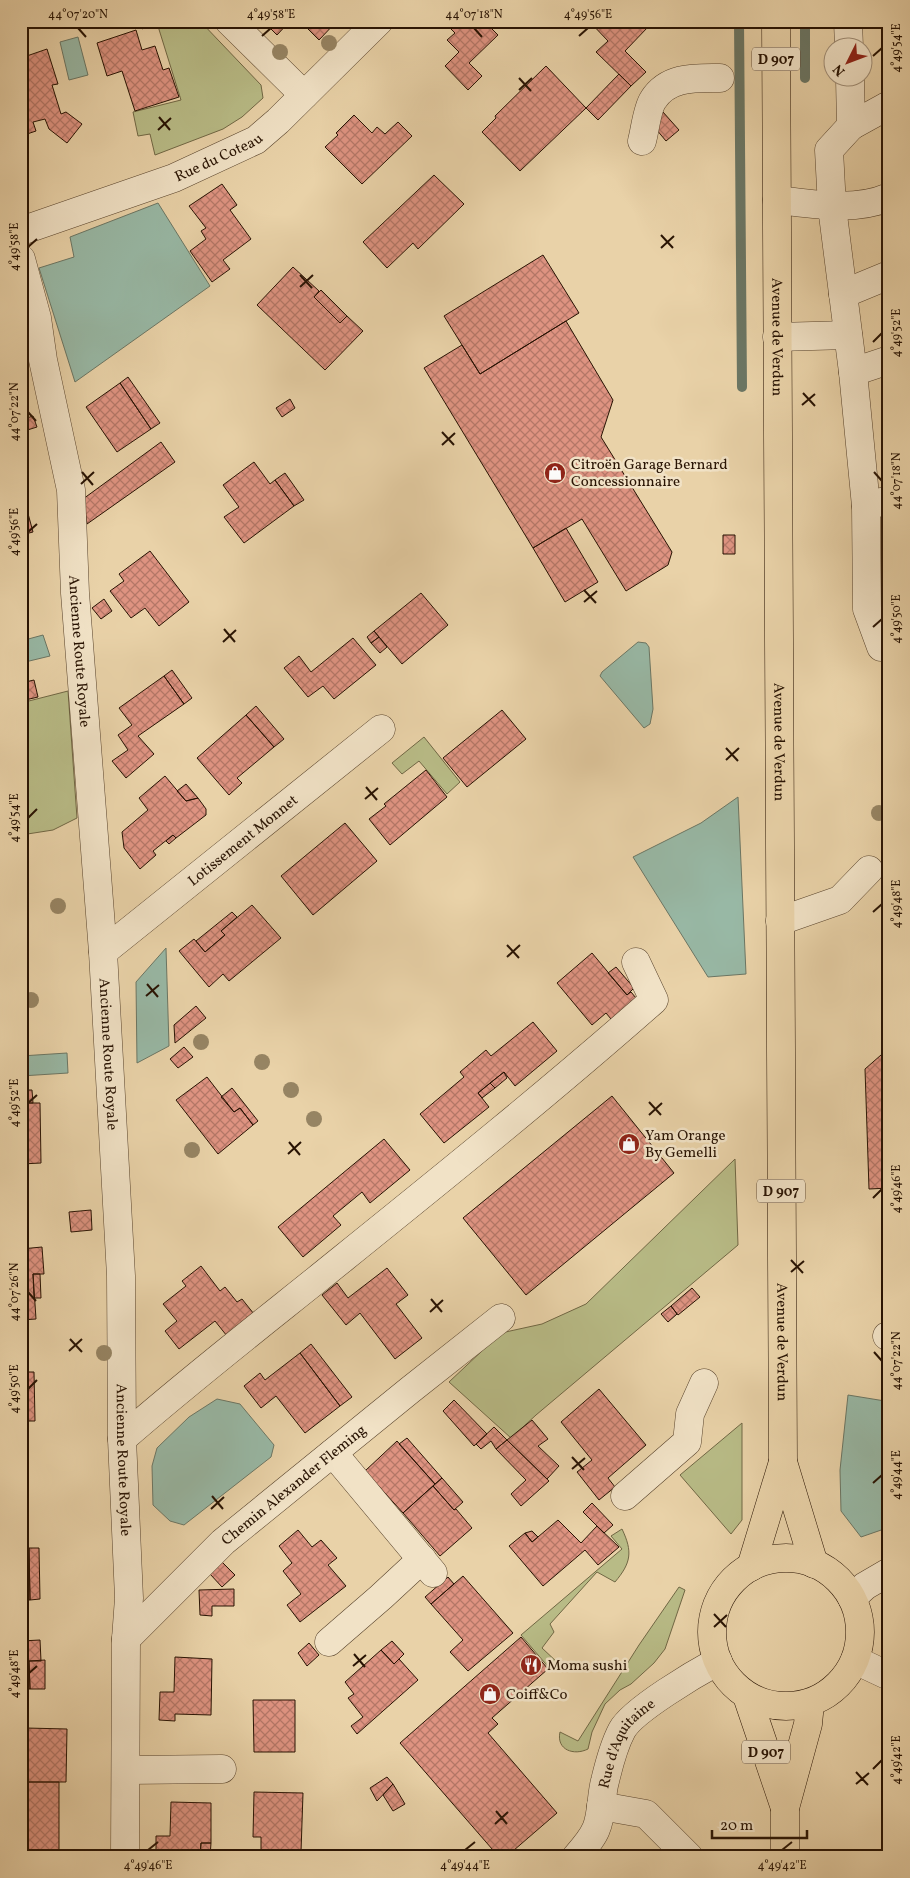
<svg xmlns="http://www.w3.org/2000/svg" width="910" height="1878" viewBox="0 0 910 1878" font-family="Vollkorn,serif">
<defs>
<pattern id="building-cross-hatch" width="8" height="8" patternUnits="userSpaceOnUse" patternTransform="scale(1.25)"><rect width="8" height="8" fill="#de9381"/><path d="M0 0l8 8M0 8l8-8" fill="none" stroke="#b47767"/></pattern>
</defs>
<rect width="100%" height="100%" fill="#e9d2a8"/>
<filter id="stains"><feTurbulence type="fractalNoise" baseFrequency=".004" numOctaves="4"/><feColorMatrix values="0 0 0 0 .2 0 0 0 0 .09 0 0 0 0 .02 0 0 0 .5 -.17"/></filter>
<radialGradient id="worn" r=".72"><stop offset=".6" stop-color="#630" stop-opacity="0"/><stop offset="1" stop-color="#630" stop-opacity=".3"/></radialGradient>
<!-- green -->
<path fill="#b8bb86" stroke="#706744" d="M139,21H200L261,85L263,98L242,117L223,129L155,155L150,134L138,136L133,112L181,100L157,23L142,29Z
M68,691L77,818L53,830L21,835V703Z
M424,737L460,782L447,794L419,761L402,774L392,763Z
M735,1159L738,1245L536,1415L511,1438L449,1382L501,1333L542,1324L586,1304Z
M742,1423V1520L731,1534L680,1475Z
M622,1529C633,1552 631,1563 615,1582L597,1572L550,1624L554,1632L542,1648L558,1663L550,1669L521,1635L622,1549L611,1536Z
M679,1587L685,1590L665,1649L654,1663L631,1684L620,1690L605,1704L592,1732L588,1749C574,1756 556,1750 560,1732L578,1741L639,1645Z"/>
<!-- water -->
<path fill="#98b8a5" stroke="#6b7664" d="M78,37L88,75L69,80L60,42Z
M158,203L210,286L75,382L39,268L74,257L70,237Z
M43,635L50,656L21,663V641Z
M638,642L646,643L649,647L653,709L650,724L644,728L600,676L602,672Z
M738,797L746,974L708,977L633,857L701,823Z
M166,948L169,1046L137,1063L136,982Z
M67,1053L68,1073L21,1076V1056Z
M848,1395L885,1401L889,1403V1525L887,1528L861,1537L841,1511L840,1470Z
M217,1399L240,1404L274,1445L271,1457L184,1525L170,1521L153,1505L152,1466L157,1448L189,1417Z"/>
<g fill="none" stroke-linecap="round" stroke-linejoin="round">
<!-- stream -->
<path stroke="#6b7664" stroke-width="10" d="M739,21L742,387
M805,78V21"/>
</g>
<!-- building -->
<path fill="url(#building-cross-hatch)" stroke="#281303" d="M263,21H290L277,35Z
M300,21H337L319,40Z
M443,21H484L498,35L469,63L482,76L468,90L445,66L459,52L447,40L455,33Z
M589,21H642L648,27L625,51L646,72L631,86L596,52L608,41Z
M136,30L142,50L155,46L163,70L169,68L179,97L135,111L122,71L107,76L97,43Z
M47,49L58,84L52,85L61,114L66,112L82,124L67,143L49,129L45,119L33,122L36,131L21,136V94L23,93L21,87V58Z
M546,66L586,108L520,171L482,132L496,118L495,116Z
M619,74L631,86L598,120L586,108Z
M663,112L679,130L666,141L651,123Z
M354,115L372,133L377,127L385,134L398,122L412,136L362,184L325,147L338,135L336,133Z
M434,175L464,204L418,249L413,243L387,268L363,242Z
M222,184L237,205L230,210L251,239L223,260L230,269L212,282L190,251L206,239L201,231L206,228L189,206Z
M889,228V250L883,231Z
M543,255L579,313L480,374L444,316Z
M293,267L319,291L314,297L340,323L347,316L363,331L325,370L257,305Z
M321,290L347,316L340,323L314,297Z
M566,321L613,400L601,437L672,552L668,565L626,591L582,519L533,548L424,368L462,345L480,374Z
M128,377L160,423L151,429L120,383Z
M120,383L151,429L117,452L86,407Z
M290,399L295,408L282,417L276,408Z
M33,416L37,427L21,432V420Z
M161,442L175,462L87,524L83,499Z
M254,462L270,484L275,480L294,506L244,543L224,517L239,507L223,485Z
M285,473L304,500L294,506L275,480Z
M21,495H23L33,532L21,535Z
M566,528L598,582L565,602L533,548Z
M723,535H735V554H723Z
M150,551L189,602L159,626L145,608L131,618L110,591L124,581L119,574Z
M421,593L448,625L402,664L374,631Z
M104,599L112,611L101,619L92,608Z
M374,631L379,637L371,643L367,637Z
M379,637L387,647L380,653L371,643Z
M353,638L376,665L334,699L323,686L308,697L284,668L299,656L311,672Z
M172,670L192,698L184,704L164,676Z
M164,676L184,704L138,736L154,754L126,778L112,761L128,750L118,735L132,725L119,708Z
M34,680L38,697L21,701V683Z
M256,706L284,739L274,747L246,715Z
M502,710L526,739L467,787L443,758Z
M246,715L274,747L237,778L242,783L229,795L197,758Z
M426,770L447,797L390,845L369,819L386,806L384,804Z
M165,776L186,801L198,798L206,809V815L176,838L173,835L153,851L156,855L140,869L124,848L122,832L148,810L139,798Z
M186,784L198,798L186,801L177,791Z
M345,823L377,861L313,915L281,876Z
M173,835L176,838L169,844L166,841Z
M252,905L281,938L229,981L223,974L209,987L179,951L194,939L205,952L225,935L221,931Z
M232,912L237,917L221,931L225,935L205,952L196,941Z
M592,953L627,995L631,992L641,1004L616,1025L606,1013L592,1025L557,983Z
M616,967L634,988L627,995L608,973Z
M196,1006L206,1018L175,1043L174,1025Z
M533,1022L557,1051L515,1086L504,1072L478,1093L489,1107L444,1143L420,1114L464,1077L460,1072L486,1050L491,1056Z
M184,1047L193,1057L178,1068L170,1059Z
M889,1048V1188L869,1189L865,1069Z
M504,1072L507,1078L495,1088L490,1083Z
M207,1077L234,1112L240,1108L253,1125L218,1154L176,1100Z
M490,1083L495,1088L482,1098L478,1093Z
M232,1088L258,1121L253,1125L240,1108L234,1112L221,1097Z
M21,1090H32L33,1103H21Z
M612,1096L674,1173L526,1295L463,1218Z
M21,1103H40L41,1163L21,1164Z
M384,1139L410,1170L370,1203L362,1192L333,1216L341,1225L303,1257L278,1227Z
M91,1210L92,1230L71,1232L69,1212Z
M42,1247L44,1274H33L36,1319L21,1320V1249Z
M201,1266L220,1291L225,1287L237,1302L242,1299L254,1314L227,1336L215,1321L179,1349L165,1331L177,1321L163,1304L186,1286L182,1281Z
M387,1268L408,1295L396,1304L422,1338L395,1359L360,1313L346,1325L322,1295L337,1283L348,1298Z
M33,1274H40L41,1298H34Z
M692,1288L700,1297L678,1315L671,1306Z
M671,1306L677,1314L668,1322L661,1314Z
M311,1344L352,1397L340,1406L300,1353Z
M300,1353L340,1406L305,1433L276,1396L261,1408L244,1386L260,1373L265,1380Z
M21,1372H34L35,1421H21Z
M599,1389L646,1445L608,1478L615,1487L599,1500L577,1472L592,1460L561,1422Z
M454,1400L487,1434L474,1446L443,1411Z
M532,1420L548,1439L538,1446L559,1466L547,1479L507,1440Z
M494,1427L507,1440L496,1449L491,1441L481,1449L476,1444Z
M407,1438L442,1478L435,1484L399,1444Z
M507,1440L549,1481L521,1506L511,1494L526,1480L496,1449Z
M397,1441L435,1484L403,1513L365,1471Z
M442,1478L463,1502L454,1510L433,1486Z
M433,1486L454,1510L456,1509L472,1528L440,1556L403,1513Z
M592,1503L613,1525L604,1533L583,1512Z
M558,1520L581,1543L597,1526L619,1547L598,1565L585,1550L543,1586L509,1546L525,1533L532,1542Z
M298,1530L312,1547L321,1540L337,1558L328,1565L346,1586L300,1622L287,1605L301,1594L283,1571L292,1563L279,1546Z
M532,1531L538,1537L532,1542L525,1533Z
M21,1548H29L30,1600H21Z
M29,1548H39L40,1599L30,1600Z
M222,1562L235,1575L222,1587L210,1574Z
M463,1576L513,1633L468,1671L450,1652L463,1640L431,1604Z
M448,1577L454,1584L431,1604L425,1597Z
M234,1589V1606H212V1616L200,1615L199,1590Z
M521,1637L548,1669L492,1718L498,1724L488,1733L557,1813L506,1857H499L400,1743Z
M40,1640L41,1661H29L30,1689H21V1641Z
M392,1641L404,1654L394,1664L381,1650Z
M309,1643L319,1655L307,1666L298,1653Z
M381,1650L394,1664L399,1659L418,1680L357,1734L351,1726L363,1717L348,1698L354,1694L345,1682Z
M175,1657L212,1659L211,1715L175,1714V1721L159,1720L160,1692H174Z
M45,1660V1689H30L29,1661Z
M21,1689H23L24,1706H21Z
M253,1700H295V1752H254Z
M26,1728L67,1729L66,1782H21V1770H25Z
M387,1777L393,1784L377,1801L370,1788Z
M21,1782H59V1857H21Z
M393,1784L405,1804L393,1811L383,1795Z
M254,1792L303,1793L301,1852L261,1851V1837H253Z
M171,1802L211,1803V1843H201L200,1857H156V1836H170Z
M201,1843H211L210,1857H200Z"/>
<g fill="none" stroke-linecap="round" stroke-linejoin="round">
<!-- minor casing -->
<g stroke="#58432c" stroke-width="29">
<g id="minor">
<path d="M229,21L304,95"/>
<path d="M848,21L849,48"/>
<path d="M850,78L851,126L829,150L832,207L853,372L866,506L867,609L881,647L889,643"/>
<path d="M851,126L889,105"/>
<path d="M642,141C645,130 647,109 653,100C668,76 695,78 720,78"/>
<path d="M777,200C813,204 854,212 889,197"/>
<path id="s1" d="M21,231L174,178L256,140L278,121L379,21"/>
<path id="s2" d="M21,259L37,318L43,360L71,490L75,593L103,952L121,1276L122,1439L129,1598L126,1639L125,1857"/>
<path d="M843,294L889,275"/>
<path d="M777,337L848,335"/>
<path d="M853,372L889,360"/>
<path d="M866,506L889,500"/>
<path d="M780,921L840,900L869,870"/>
<path id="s3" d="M103,952L381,729"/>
<path d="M887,1336L889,1337"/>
<path d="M122,1439C185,1384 250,1333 315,1281C429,1189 544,1097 654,1000L636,962"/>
<path d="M333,1453L433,1573"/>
<path d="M625,1496L687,1442L690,1414L704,1383"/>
<path d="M852,1598L865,1586L889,1572"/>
<path id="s4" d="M126,1639L223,1542L410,1390L501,1318"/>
<path d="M329,1642L381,1597L422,1559"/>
<path d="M855,1660L889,1676"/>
<path d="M126,1770L222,1769"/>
<path d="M601,1806L646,1814L689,1857"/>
<path id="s5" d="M576,1857C583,1849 592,1839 596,1829C602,1816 601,1795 605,1781C609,1764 614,1745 622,1730C633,1710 696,1673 718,1661"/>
</g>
</g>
<!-- major casing -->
<g stroke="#281303" stroke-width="29">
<g id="major">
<path id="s6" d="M776,21L783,1462L814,1564"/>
<circle cx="786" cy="1632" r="74"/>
<path d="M751,1567L783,1462"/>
<path d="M747,1696L785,1808"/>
<path d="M785,1857V1808L808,1724L810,1703"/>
</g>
</g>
<!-- minor -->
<use href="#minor" stroke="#f1e2c6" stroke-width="28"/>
<!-- major -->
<use href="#major" stroke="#e9d2a8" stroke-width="28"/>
</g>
<!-- trees -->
<g fill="#968463">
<circle cx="329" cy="43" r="8"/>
<circle cx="280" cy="52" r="8"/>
<circle cx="879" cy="813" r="8"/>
<circle cx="58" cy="906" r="8"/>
<circle cx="31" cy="1000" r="8"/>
<circle cx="201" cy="1042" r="8"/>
<circle cx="262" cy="1062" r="8"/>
<circle cx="291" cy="1090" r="8"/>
<circle cx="314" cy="1119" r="8"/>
<circle cx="192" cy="1150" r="8"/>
<circle cx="104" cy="1353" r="8"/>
</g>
<!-- ticks -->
<path fill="none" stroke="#281303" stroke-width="2" d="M78,28L86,37M474,28L482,37M262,36L271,28M579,36L588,28M873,56L882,48M519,78L531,91M519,90L532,78M159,117L170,130M158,130L171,118M661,235L673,248M28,247L37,239M661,248L674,236M300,275L312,288M300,287L313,275M873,342L882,333M803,393L815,406M802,405L815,394M28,412L36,421M442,432L454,445M442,445L455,433M82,472L93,485M874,472L882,481M81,484L94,472M28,532L37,524M584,590L596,603M584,602L597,591M873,627L882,619M224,629L235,642M223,642L236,630M726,748L738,761M726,760L739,748M366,787L377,800M365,799L378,788M28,818L37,809M873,912L882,904M507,945L519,958M507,957L520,945M147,984L158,997M146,996L159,985M649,1102L661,1115M28,1103L37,1095M649,1115L662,1103M289,1142L300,1155M288,1154L301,1142M873,1198L882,1189M791,1260L803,1273M791,1272L804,1261M28,1292L36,1301M431,1299L442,1312M430,1312L443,1300M70,1339L82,1352M69,1351L82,1339M874,1352L882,1361M28,1389L37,1380M572,1457L584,1470M572,1469L585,1458M873,1483L882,1475M212,1496L223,1509M211,1509L224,1497M714,1614L726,1627M714,1627L727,1615M354,1654L365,1667M353,1666L366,1655M28,1674L37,1666M873,1769L882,1760M856,1772L868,1785M856,1784L869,1773M496,1811L507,1824M495,1824L508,1812M148,1850L158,1842M465,1850L475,1842M782,1850L792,1842"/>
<!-- icons -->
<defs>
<g id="shop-disc" transform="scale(1.125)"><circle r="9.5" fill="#8f2418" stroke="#f1e2c6"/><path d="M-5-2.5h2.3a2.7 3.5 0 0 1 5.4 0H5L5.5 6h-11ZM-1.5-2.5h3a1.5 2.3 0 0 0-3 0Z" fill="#fff"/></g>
<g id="restaurant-disc" transform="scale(1.125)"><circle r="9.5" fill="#8f2418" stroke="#f1e2c6"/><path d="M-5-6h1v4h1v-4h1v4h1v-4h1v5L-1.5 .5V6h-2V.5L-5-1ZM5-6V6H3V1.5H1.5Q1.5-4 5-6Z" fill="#fff"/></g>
</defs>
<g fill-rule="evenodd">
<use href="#shop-disc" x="555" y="473"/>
<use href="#shop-disc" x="629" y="1144"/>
<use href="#restaurant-disc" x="531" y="1665"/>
<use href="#shop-disc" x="490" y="1694"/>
</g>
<g text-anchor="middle" stroke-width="5" stroke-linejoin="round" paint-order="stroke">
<!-- shield labels -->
<g fill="#f1e2c6" stroke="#64513e" stroke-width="1">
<rect x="752" y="47.5" width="48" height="23" rx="4"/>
<rect x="757" y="1179.5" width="48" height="23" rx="4"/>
<rect x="742" y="1740.5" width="48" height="23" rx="4"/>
</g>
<g font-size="14" font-weight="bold" fill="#281303">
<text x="776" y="64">D 907</text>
<text x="781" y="1196">D 907</text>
<text x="766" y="1757">D 907</text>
</g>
<!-- street labels -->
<g font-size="15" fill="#281303" stroke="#f1e2c6">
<text dy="5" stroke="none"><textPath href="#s1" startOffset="211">Rue du Coteau</textPath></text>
<text dy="5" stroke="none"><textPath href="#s6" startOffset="316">Avenue de Verdun</textPath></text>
<text dy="5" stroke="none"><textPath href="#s2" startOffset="398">Ancienne Route Royale</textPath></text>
<text dy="5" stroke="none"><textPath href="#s6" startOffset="721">Avenue de Verdun</textPath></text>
<text dy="5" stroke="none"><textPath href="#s3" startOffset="179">Lotissement Monnet</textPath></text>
<text dy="5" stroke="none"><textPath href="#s2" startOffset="802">Ancienne Route Royale</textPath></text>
<text dy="5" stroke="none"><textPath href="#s6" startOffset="1321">Avenue de Verdun</textPath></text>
<text dy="5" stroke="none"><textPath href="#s2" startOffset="1208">Ancienne Route Royale</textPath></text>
<text dy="5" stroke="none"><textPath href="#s4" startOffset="228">Chemin Alexander Fleming</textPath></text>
<text dy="5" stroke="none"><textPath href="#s5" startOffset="128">Rue d'Aquitaine</textPath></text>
</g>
<!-- poi labels -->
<g font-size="15" fill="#281303" stroke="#f1e2c6" text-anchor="start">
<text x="571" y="469">Citroën Garage Bernard<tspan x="571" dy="17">Concessionnaire</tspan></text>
<text x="645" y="1140">Yam Orange<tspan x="645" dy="17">By Gemelli</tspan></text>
<text x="547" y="1670">Moma sushi</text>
<text x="506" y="1699">Coiff&amp;Co</text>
</g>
</g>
<!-- margin -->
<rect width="910" height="1878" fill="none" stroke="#e9d2a8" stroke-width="55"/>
<!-- north arrow -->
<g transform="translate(848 62) rotate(228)"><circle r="24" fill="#f1e2c6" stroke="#a18f78"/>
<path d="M0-4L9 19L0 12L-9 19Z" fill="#8f2418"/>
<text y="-8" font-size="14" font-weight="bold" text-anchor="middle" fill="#281303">N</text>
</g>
<!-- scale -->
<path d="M712 1830v8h95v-8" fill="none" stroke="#281303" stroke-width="2.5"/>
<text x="720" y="1830" font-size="15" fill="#281303" stroke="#f1e2c6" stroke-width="4" paint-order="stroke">20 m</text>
<rect x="28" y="28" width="854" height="1822" fill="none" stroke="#281303" stroke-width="2"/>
<g font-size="12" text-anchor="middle" fill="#281303">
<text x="78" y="18">44°07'20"N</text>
<text x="271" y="18">4°49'58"E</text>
<text x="474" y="18">44°07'18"N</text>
<text x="588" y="18">4°49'56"E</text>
<text transform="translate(896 48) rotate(-90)" y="4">4°49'54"E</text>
<text transform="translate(14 247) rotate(-90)" y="4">4°49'58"E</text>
<text transform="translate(896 333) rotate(-90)" y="4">4°49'52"E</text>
<text transform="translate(14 412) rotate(-90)" y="4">44°07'22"N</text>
<text transform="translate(896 481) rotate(-90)" y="4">44°07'18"N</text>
<text transform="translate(14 532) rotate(-90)" y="4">4°49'56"E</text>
<text transform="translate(896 619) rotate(-90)" y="4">4°49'50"E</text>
<text transform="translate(14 818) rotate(-90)" y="4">4°49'54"E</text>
<text transform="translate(896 904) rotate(-90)" y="4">4°49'48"E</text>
<text transform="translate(14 1103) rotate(-90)" y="4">4°49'52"E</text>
<text transform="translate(896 1189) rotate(-90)" y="4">4°49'46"E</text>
<text transform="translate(14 1292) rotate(-90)" y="4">44°07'26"N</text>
<text transform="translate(896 1361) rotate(-90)" y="4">44°07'22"N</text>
<text transform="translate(14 1389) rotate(-90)" y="4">4°49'50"E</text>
<text transform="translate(896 1475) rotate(-90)" y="4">4°49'44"E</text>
<text transform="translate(14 1674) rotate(-90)" y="4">4°49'48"E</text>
<text transform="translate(896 1760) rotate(-90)" y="4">4°49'42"E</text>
<text x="148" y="1869">4°49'46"E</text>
<text x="465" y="1869">4°49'44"E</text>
<text x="782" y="1869">4°49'42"E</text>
</g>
<rect width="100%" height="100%" filter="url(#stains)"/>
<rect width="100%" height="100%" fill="url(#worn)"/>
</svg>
